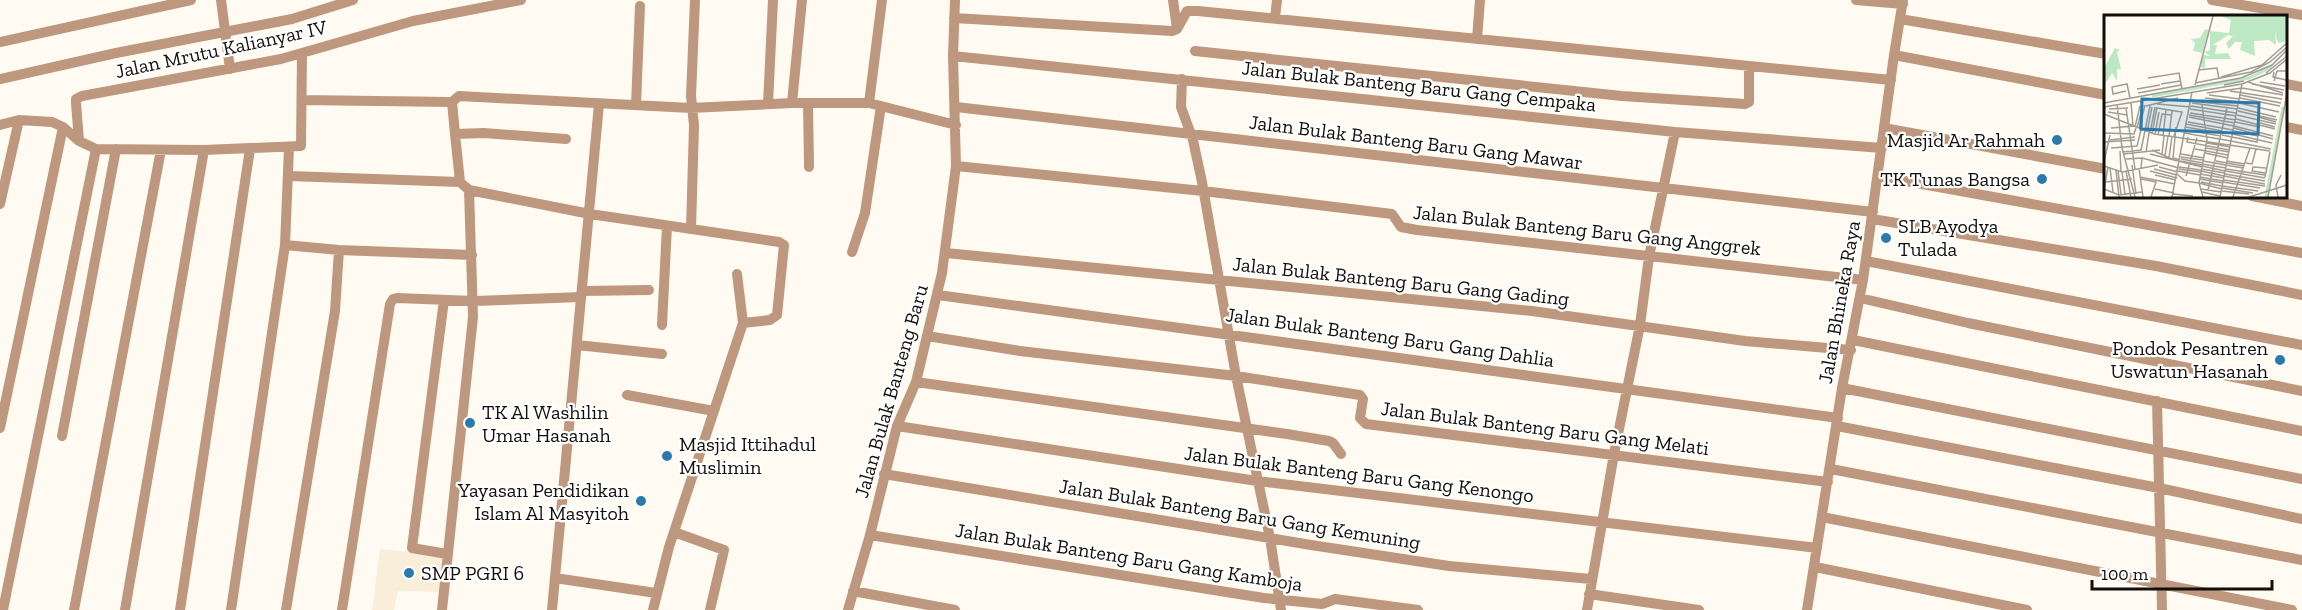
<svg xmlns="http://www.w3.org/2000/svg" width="2302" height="610" viewBox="0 0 2302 610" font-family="'Zilla Slab',serif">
<rect width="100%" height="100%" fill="#fffbf2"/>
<!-- built -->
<path fill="#f8eed9" d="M380,549L444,555L440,592L398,591L394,610H372Z"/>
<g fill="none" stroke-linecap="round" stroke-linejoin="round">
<!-- minor -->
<path stroke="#be987e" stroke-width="10" d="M221,0L230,69
M1173,0L1177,29
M1856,0L1903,4
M2212,0L2302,15
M954,18L1172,31L1177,29L1187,11H1198L1891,80
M1275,18L1277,0
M1900,19L2106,54
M1477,39L1480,0
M0,42L191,0
M1195,51L1622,96L1745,104L1749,102V66
M1894,55L2106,95
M953,56L1675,132L1882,148
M0,79L116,53L292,19L353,0
M1182,79L1181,107L1193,140L1202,182L1236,376L1270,538L1281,610
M2286,84L2302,87
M302,100L452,102L459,96L691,108L792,103H869L956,125
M452,102L455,134
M792,103L802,0
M808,103L809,167
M869,103L882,0
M768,104L773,0
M636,105L640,6
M956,107L1873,212
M0,125L19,120L52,122L63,127L79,141L96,149L204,150L301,146L302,53
M2286,127L2302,130
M1884,128L2106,169
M79,141L76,103V99L82,96L281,59L413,21L521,0
M956,166L1203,191L1392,214L1401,227L1417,230L1863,280
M289,176L460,182L469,190L590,214L779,242L784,245L777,315L770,320L743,323L669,547L653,610
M1878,176L2302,253
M460,182L455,134L484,133L566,139
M2252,196L2302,206
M0,204L19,120
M1872,219L2156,266L2302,295
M691,229L694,125L691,96L695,0
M285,245L339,250L472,255
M852,252L865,213L881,106
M946,253L1532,311L1745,341L1851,350
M1866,261L2302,345
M737,274L743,323
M582,291L649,290
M938,295L1838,418
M1860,298L1968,323L2302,391
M444,300L412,548L447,554
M662,325L667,226
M927,336L1020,351L1236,376L1360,395L1363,399L1360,418L1366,424L1828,482
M1853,340L2302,431
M577,345L662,354
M916,382L1287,434L1329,441L1333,443L1341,454
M1842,388L2302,479
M627,395L714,411
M2157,401L2162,610
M897,426L1257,481L1817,548
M1837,426L2159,488L2302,519
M0,428L63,127
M62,436L116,149
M1831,469L2302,560
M884,474L1311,545L1449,566L1591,579
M1822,517L2292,610
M674,532L724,550L710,610
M870,535L1264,598L1322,604L1335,599L1418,610
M1815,567L2027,610
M555,578L656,593
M853,591L955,610
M1589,594L1699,610
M3,610L96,149
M74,610L161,150
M125,610L204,150
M180,610L250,149
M231,610L285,245L289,148
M286,610L335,311L339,250
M342,610L390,304L393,299L397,298L474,301L581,297
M442,610L473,317L469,190
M552,610L599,104
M848,610L870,535L897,426L916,382L942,273L956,166L953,56L955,0
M1587,610L1614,454L1640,325L1649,257L1675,132
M1807,610L1842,388L1863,280L1894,55L1903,0"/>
</g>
<!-- markers -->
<g fill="#2c7aac" stroke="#fff" stroke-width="2">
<circle cx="2057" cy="140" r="6"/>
<circle cx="2042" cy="179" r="6"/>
<circle cx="1886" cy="238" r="6"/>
<circle cx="2280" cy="360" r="6"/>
<circle cx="470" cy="423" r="6"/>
<circle cx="667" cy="456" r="6"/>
<circle cx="641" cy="501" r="6"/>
<circle cx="409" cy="573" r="6"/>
</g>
<g text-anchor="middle" stroke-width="4.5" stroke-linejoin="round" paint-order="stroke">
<!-- street labels -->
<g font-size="20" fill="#110f0a" stroke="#fff">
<text transform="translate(221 49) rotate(-12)" y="7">Jalan Mrutu Kalianyar IV</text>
<text transform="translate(1419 86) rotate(6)" y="7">Jalan Bulak Banteng Baru Gang Cempaka</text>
<text transform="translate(1416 142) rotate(7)" y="7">Jalan Bulak Banteng Baru Gang Mawar</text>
<text transform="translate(1587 230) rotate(6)" y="7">Jalan Bulak Banteng Baru Gang Anggrek</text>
<text transform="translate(1401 281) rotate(6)" y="7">Jalan Bulak Banteng Baru Gang Gading</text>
<text transform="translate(1839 302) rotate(-80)" y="7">Jalan Bhineka Raya</text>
<text transform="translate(1390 337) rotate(8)" y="7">Jalan Bulak Banteng Baru Gang Dahlia</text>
<text transform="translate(891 391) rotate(-74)" y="7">Jalan Bulak Banteng Baru</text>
<text transform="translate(1545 428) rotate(7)" y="7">Jalan Bulak Banteng Baru Gang Melati</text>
<text transform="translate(1359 474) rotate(7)" y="7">Jalan Bulak Banteng Baru Gang Kenongo</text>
<text transform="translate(1240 514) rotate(9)" y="7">Jalan Bulak Banteng Baru Gang Kemuning</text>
<text transform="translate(1129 557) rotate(9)" y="7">Jalan Bulak Banteng Baru Gang Kamboja</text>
</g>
<!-- poi labels -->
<g font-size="20" fill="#110f0a" stroke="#fff" text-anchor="end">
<text x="2045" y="147">Masjid Ar Rahmah</text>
<text x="2030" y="186">TK Tunas Bangsa</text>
<text x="1898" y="233" text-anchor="start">SLB Ayodya<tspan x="1898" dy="23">Tulada</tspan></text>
<text x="2268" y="355">Pondok Pesantren<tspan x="2268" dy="23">Uswatun Hasanah</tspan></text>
<text x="482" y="419" text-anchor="start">TK Al Washilin<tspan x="482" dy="23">Umar Hasanah</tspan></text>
<text x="679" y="451" text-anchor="start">Masjid Ittihadul<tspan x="679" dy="23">Muslimin</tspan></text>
<text x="629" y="497">Yayasan Pendidikan<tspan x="629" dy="23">Islam Al Masyitoh</tspan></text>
<text x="421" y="580" text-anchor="start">SMP PGRI 6</text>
</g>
</g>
<!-- overview -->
<g transform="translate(2104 15)">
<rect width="183" height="183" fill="#fffbf2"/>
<path d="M117,1H183V26L174,28L171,17L172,30L165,25L150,26L151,41L136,35L138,27H131L125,34L122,28L129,21L124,20L109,30H113L111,39L124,38L127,44H101V53L96,52L99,40L106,41L100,37L106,35V16L125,18L127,5ZM101,14L105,15L98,38L89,36L91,28L87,24L96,23ZM11,33L16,35L13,37L17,54H13V66L8,58L1,69L0,53Z" fill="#bce9c3"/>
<path fill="none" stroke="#bce9c3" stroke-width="3" d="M48,81L145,63L168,52M162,182L179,92"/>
<path fill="none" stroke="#a09d95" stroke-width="1.5" d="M94,55L113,53L115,64M170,57L169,62L182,65M162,58L183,41M117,62L158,50L183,28M44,63L75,58L78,74M170,66L173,56H182M144,67L179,78M156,67L181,71M91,68L147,57L166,47L183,32M57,69L76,66M148,69L180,75M91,70L109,1M120,70L140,66M33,74L56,70M22,76L9,79L8,72L23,69L26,83M126,76L178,84M34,78L77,70M103,78L138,73L179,80M105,80L136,84M136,80L177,88M101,83L135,87M136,83L176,91M87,86L134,91M0,88L137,63L168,50L183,35M88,88L133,94M135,88L175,97M13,89L18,133L31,182M53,89L87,92M98,90L103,125L95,168L99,182M42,91L74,83M87,91L132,98M0,92L138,69L166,58L183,44M22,93L31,154M53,93L78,97L70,121M134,93L172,102M5,94L24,93M86,94L132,101M134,96L173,105M4,97L23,100M86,98L132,105M0,99L50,119L166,136M85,100L131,108M133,100L172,109M85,102L130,111M154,102L172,107M132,104L171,114M84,107L129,115M131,107L156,112M153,107L171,112M82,109L118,116M130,111L169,121M31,112L36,91M72,112L69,143L76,145M81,112L118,118M7,113L29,111L27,87M33,113L39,90M130,113L169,124M35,114L41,90M81,115L117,121M130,116L154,121M43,117L48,92M0,118L30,119L32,113M46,118L51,92M80,118L127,126M48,119L53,92M51,119L55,97M129,119L168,128M54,120L58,99L67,100M118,120L153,127L154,120M59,121L62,94M65,121L68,96M84,122L83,127L125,135M6,125L31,122M127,126L167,134M0,127L31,125M103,128L126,132M7,133L33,131L37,115M102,133L125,137M91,134L124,140M48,135L70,145M16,136L17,156M19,137L37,135L46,91M42,137L45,118M101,138L124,143M20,139L56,135M46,139L98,152M77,139L100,143M58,140L60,121M61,141L64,121M77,142L99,145M38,143L75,153M65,143L68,121M22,144L38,143L37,153M77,144L99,148M76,146L98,150M99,146L139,153M112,146L140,151M123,146L141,149M0,147L6,120M142,148L148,149L152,134M98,149L122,153M28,150L32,179M0,151L18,157L54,150M98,151L121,156M55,152L74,157M75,152L97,155M6,153L9,177M35,153L39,182M50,154L73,160M75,154L97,157M97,154L121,158M122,154L161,160M12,155L15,182M14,156L17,179M22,156L27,182M46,156L73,163M74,156L96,160M97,156L120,161M122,156L161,163M18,157L21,179M161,158L148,156L149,152L162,153M73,159L81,166L95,168M96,159L120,163M121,159L161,166M51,160L72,165M82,161L93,123M120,161L161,169M36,162L71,169M96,162L119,166M161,162L166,137M37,164L52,167L47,182M96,164L119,168M120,165L161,171M2,167L28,164M97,167L118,171M119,167L156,173M95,168L118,174M118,171L154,176M118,173L149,178M0,174L15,180L38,177M0,174L4,152M51,174L70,178M97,174L117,177M104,175L123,93M118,176L145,179M98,177L116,181M69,179L89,181M68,182L88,77M116,182L138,69M129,182L146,133M145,182L183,170M164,182L183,78M174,182L172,170L177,160"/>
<path fill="#2c7aac" fill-opacity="0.15" stroke="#2c7aac" stroke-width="3" d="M38,84L155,88L154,119L37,114Z"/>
<rect width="183" height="183" fill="none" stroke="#110f0a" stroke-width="3"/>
</g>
<!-- scale -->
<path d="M2092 580v9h180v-9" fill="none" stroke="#110f0a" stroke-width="3"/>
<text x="2101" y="580" font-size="18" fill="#110f0a" stroke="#ffffff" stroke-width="4.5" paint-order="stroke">100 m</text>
</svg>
